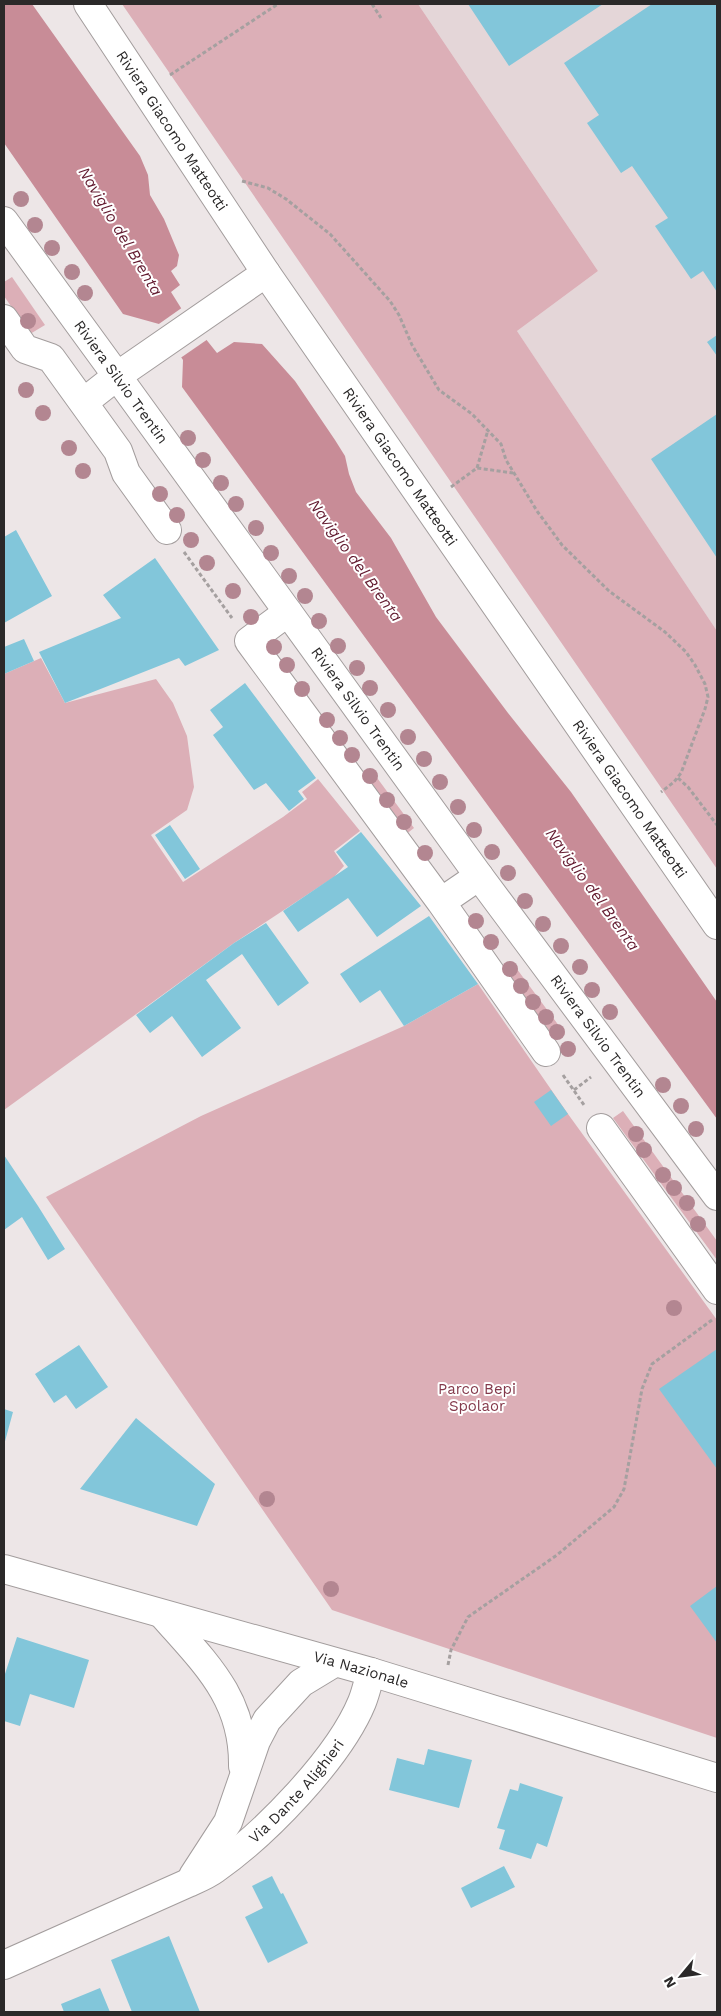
<svg xmlns="http://www.w3.org/2000/svg" width="721" height="2016" viewBox="0 0 721 2016" font-family="'Work Sans',sans-serif">
<rect width="100%" height="100%" fill="#ede6e7"/>
<!-- built -->
<path fill="#e4d6d8" d="M418,4H717V631L517,331L598,271Z"/>
<!-- green -->
<path fill="#dcafb7" d="M122,4H418L598,271L517,331L717,631V869Z
M12,277L45,325L30,334L4,296V282Z
M41,658L65,703L156,679L173,703L187,736L194,787L187,810L151,835L183,882L283,817L307,799L302,792L318,779L360,831L334,851L344,866L334,877L234,943L4,1110V674Z
M372,771L414,828L405,835L363,777Z
M511,961L565,1034L556,1040L502,967Z
M478,984L568,1114L717,1320V1738L332,1610L46,1197L201,1116L404,1026Z
M623,1111L717,1241V1260L613,1118Z"/>
<!-- water -->
<path fill="#c88c97" d="M4,4H32L140,156L148,175L150,195L164,219L179,255L177,266L171,271L180,285L171,292L181,308L217,353L234,342L262,344L295,381L335,440L345,456L349,474L356,492L391,538L436,617L508,713L571,792L717,1002V1119L182,387L183,360L159,324L123,314L4,143Z"/>
<!-- pier -->
<path fill="#ede6e7" d="M183,307L208,339L179,359L156,326Z"/>
<!-- building -->
<path fill="#82c6da" d="M468,4H603L509,66Z
M652,4H717V292L703,271L691,279L655,226L668,218L632,166L621,173L587,123L599,115L564,63Z
M717,335V356L707,342Z
M717,414V558L651,459Z
M16,530L52,596L4,623V537Z
M155,558L219,650L185,666L179,658L65,703L39,652L121,618L103,595Z
M24,639L34,661L4,674V647Z
M245,683L316,778L298,791L304,799L289,811L266,783L254,790L213,735L223,727L210,710Z
M170,825L200,869L185,879L155,835Z
M361,832L421,906L377,937L348,898L298,932L283,911L348,867L336,852Z
M429,916L478,984L404,1026L380,990L360,1003L340,974Z
M266,923L309,983L278,1006L242,954L206,980L241,1028L202,1057L172,1016L150,1033L136,1015L234,943Z
M551,1090L568,1114L551,1126L534,1102Z
M4,1155L38,1206L65,1249L48,1260L22,1217L4,1230Z
M79,1345L108,1387L76,1409L66,1395L54,1403L35,1374Z
M717,1349V1469L659,1389Z
M4,1409L13,1412L4,1445Z
M136,1418L215,1484L197,1526L80,1489Z
M717,1586V1643L690,1606Z
M17,1637L89,1660L74,1708L30,1694L20,1726L4,1721V1677Z
M428,1749L472,1760L459,1808L389,1790L397,1758L424,1765Z
M520,1783L563,1797L547,1847L537,1843L531,1859L499,1849L505,1830L497,1828L510,1789L518,1791Z
M504,1866L515,1887L471,1908L461,1888Z
M272,1876L281,1894L283,1893L308,1943L268,1963L245,1917L263,1908L252,1886Z
M169,1936L200,2012H132L111,1960Z
M100,1988L110,2012H64L61,2004Z"/>
<g fill="none" stroke-linecap="round" stroke-linejoin="round">
<!-- minor casing -->
<g stroke="#a39d9d" stroke-width="30">
<path id="minor" d="M4,221L117,376L84,402
M4,319L25,349L51,358L118,451L126,473L167,530
M288,612L249,641L441,902L546,1052
M441,902L479,876
M601,1128L717,1290"/>
</g>
<!-- tertiary casing -->
<g stroke="#a39d9d" stroke-width="30">
<g id="tertiary">
<path id="s1" d="M88,4L266,273L717,925"/>
<path id="s2" d="M266,273L117,376L479,876L717,1196"/>
<path d="M163,1615C205,1663 244,1698 243,1766"/>
<path d="M193,1876L228,1822L256,1741L267,1720L301,1683L334,1663"/>
<path id="s3" d="M4,1965L188,1883C197,1879 207,1875 215,1869C265,1834 339,1758 362,1702C366,1692 368,1682 371,1672"/>
</g>
</g>
<!-- primary casing -->
<g stroke="#a39d9d" stroke-width="30">
<g id="primary">
<path id="s4" d="M4,1569L371,1672L717,1778"/>
</g>
</g>
<!-- path -->
<path stroke="#a5a0a0" stroke-width="3" stroke-dasharray="4 2.5" stroke-linecap="butt" d="M372,4L381,18
M170,75L278,4
M242,181L268,188L286,199L330,234L390,301L399,315L412,345L439,390L472,414L501,444L506,460L514,473L537,511L562,545L609,591L665,632L686,652L695,665L705,684L708,697L705,709L681,773L674,782L661,792
M477,468L488,430
M451,487L477,468L513,473
M184,552L232,618
M678,778L688,787L717,825
M563,1075L584,1105
M574,1090L591,1077
M448,1665L451,1650L468,1617L557,1555L614,1507L624,1489L642,1389L652,1364L712,1320"/>
<!-- minor -->
<use href="#minor" stroke="#fff" stroke-width="28"/>
<!-- tertiary -->
<use href="#tertiary" stroke="#fff" stroke-width="28"/>
<!-- primary -->
<use href="#primary" stroke="#fff" stroke-width="28"/>
</g>
<!-- trees -->
<g fill="#b38691">
<circle cx="21" cy="199" r="8"/>
<circle cx="35" cy="225" r="8"/>
<circle cx="52" cy="248" r="8"/>
<circle cx="72" cy="272" r="8"/>
<circle cx="85" cy="293" r="8"/>
<circle cx="28" cy="321" r="8"/>
<circle cx="26" cy="390" r="8"/>
<circle cx="43" cy="413" r="8"/>
<circle cx="188" cy="438" r="8"/>
<circle cx="69" cy="448" r="8"/>
<circle cx="203" cy="460" r="8"/>
<circle cx="83" cy="471" r="8"/>
<circle cx="221" cy="483" r="8"/>
<circle cx="160" cy="494" r="8"/>
<circle cx="236" cy="504" r="8"/>
<circle cx="177" cy="515" r="8"/>
<circle cx="256" cy="528" r="8"/>
<circle cx="191" cy="540" r="8"/>
<circle cx="271" cy="553" r="8"/>
<circle cx="207" cy="563" r="8"/>
<circle cx="289" cy="576" r="8"/>
<circle cx="233" cy="591" r="8"/>
<circle cx="305" cy="596" r="8"/>
<circle cx="251" cy="617" r="8"/>
<circle cx="319" cy="621" r="8"/>
<circle cx="338" cy="646" r="8"/>
<circle cx="274" cy="647" r="8"/>
<circle cx="287" cy="665" r="8"/>
<circle cx="357" cy="668" r="8"/>
<circle cx="370" cy="688" r="8"/>
<circle cx="302" cy="689" r="8"/>
<circle cx="388" cy="710" r="8"/>
<circle cx="327" cy="720" r="8"/>
<circle cx="408" cy="737" r="8"/>
<circle cx="340" cy="738" r="8"/>
<circle cx="352" cy="755" r="8"/>
<circle cx="424" cy="759" r="8"/>
<circle cx="370" cy="776" r="8"/>
<circle cx="440" cy="782" r="8"/>
<circle cx="387" cy="800" r="8"/>
<circle cx="458" cy="807" r="8"/>
<circle cx="404" cy="822" r="8"/>
<circle cx="474" cy="830" r="8"/>
<circle cx="492" cy="852" r="8"/>
<circle cx="425" cy="853" r="8"/>
<circle cx="508" cy="873" r="8"/>
<circle cx="525" cy="901" r="8"/>
<circle cx="476" cy="921" r="8"/>
<circle cx="543" cy="924" r="8"/>
<circle cx="491" cy="942" r="8"/>
<circle cx="561" cy="946" r="8"/>
<circle cx="580" cy="967" r="8"/>
<circle cx="510" cy="969" r="8"/>
<circle cx="521" cy="986" r="8"/>
<circle cx="592" cy="990" r="8"/>
<circle cx="533" cy="1002" r="8"/>
<circle cx="610" cy="1012" r="8"/>
<circle cx="546" cy="1017" r="8"/>
<circle cx="557" cy="1032" r="8"/>
<circle cx="568" cy="1049" r="8"/>
<circle cx="663" cy="1085" r="8"/>
<circle cx="681" cy="1106" r="8"/>
<circle cx="696" cy="1129" r="8"/>
<circle cx="636" cy="1134" r="8"/>
<circle cx="644" cy="1150" r="8"/>
<circle cx="663" cy="1175" r="8"/>
<circle cx="674" cy="1188" r="8"/>
<circle cx="687" cy="1203" r="8"/>
<circle cx="698" cy="1224" r="8"/>
<circle cx="674" cy="1308" r="8"/>
<circle cx="267" cy="1499" r="8"/>
<circle cx="331" cy="1589" r="8"/>
</g>
<g text-anchor="middle" stroke-width="4" stroke-linejoin="round" paint-order="stroke">
<!-- street labels -->
<g font-size="15" fill="#2b2929" stroke="#fff">
<text dy="5" stroke="none"><textPath href="#s1" startOffset="152">Riviera Giacomo Matteotti</textPath></text>
<text transform="translate(121 382) rotate(54)" y="5">Riviera Silvio Trentin</text>
<text dy="5" stroke="none"><textPath href="#s1" startOffset="558">Riviera Giacomo Matteotti</textPath></text>
<text dy="5" stroke="none"><textPath href="#s2" startOffset="592">Riviera Silvio Trentin</textPath></text>
<text dy="5" stroke="none"><textPath href="#s1" startOffset="962">Riviera Giacomo Matteotti</textPath></text>
<text dy="5" stroke="none"><textPath href="#s2" startOffset="998">Riviera Silvio Trentin</textPath></text>
<text dy="5" stroke="none"><textPath href="#s4" startOffset="371">Via Nazionale</textPath></text>
<text dy="5" stroke="none"><textPath href="#s3" startOffset="345">Via Dante Alighieri</textPath></text>
</g>
<!-- park labels -->
<g font-size="15" fill="#83384a" stroke="#fff">
<text x="477" y="1394">Parco Bepi<tspan x="477" dy="17">Spolaor</tspan></text>
</g>
<!-- water labels -->
<g font-size="16" font-style="italic" fill="#621a2f" stroke="#fff">
<text transform="translate(121 231) rotate(59)" y="6">Naviglio del Brenta</text>
<text transform="translate(356 560) rotate(54)" y="6">Naviglio del Brenta</text>
<text transform="translate(593 889) rotate(54)" y="6">Naviglio del Brenta</text>
</g>
</g>
<!-- border -->
<rect width="721" height="2016" fill="none" stroke="#2b2929" stroke-width="10"/>
<!-- north arrow -->
<g transform="translate(681 1976) rotate(241)" stroke="#ffffff" stroke-width="4" paint-order="stroke">
<path d="M0-4L9 19L0 12L-9 19Z" fill="#2b2929"/>
<text y="-8" font-size="14" font-weight="bold" text-anchor="middle" fill="#2b2929">N</text>
</g>
</svg>
